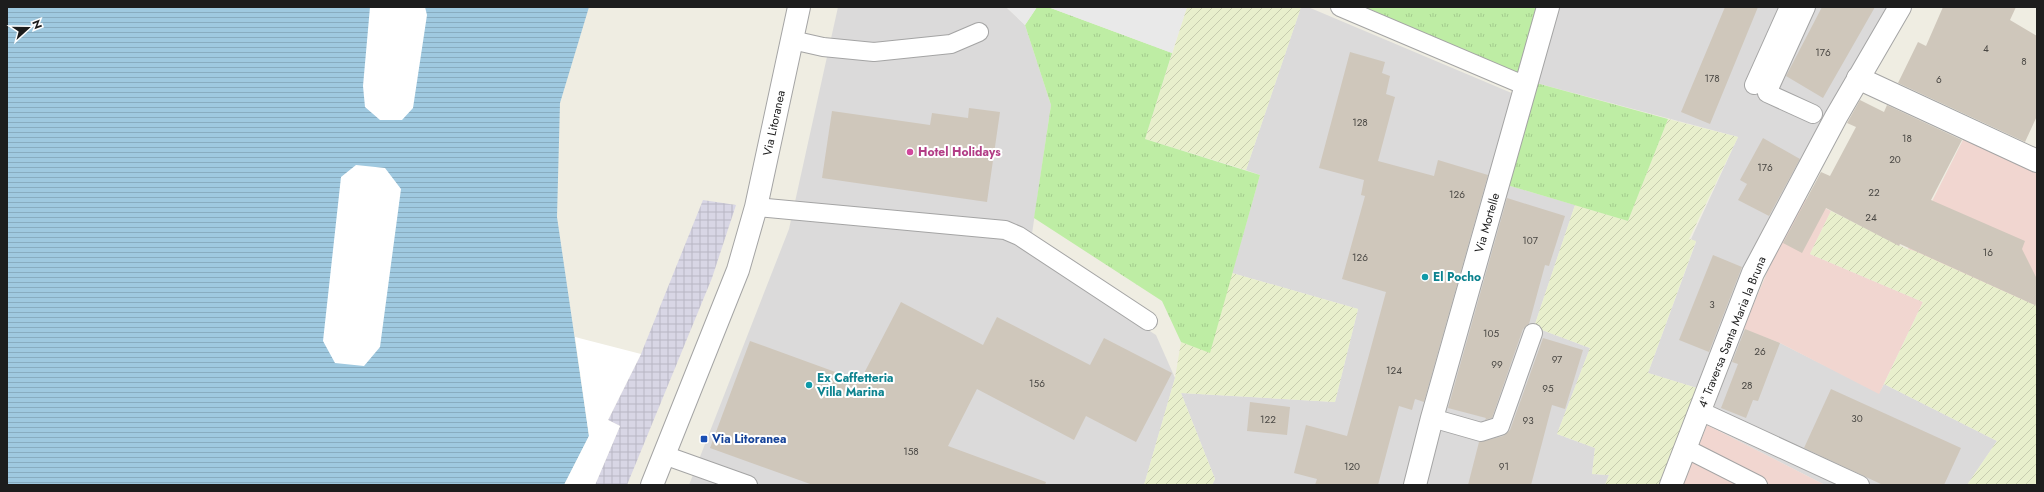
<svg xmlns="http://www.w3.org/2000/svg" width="2044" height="492" viewBox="0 0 2044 492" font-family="Jost,sans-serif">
<defs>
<pattern id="farmland-furrows" width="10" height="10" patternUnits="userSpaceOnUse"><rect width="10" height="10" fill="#e8efcc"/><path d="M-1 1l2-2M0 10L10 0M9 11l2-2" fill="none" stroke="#c7ccaf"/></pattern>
<pattern id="grass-tufts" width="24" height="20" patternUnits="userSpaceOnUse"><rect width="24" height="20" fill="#beeda4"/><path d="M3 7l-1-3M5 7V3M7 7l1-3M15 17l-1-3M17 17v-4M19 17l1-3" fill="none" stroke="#a3cb8d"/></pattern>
<pattern id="plaza-grid" width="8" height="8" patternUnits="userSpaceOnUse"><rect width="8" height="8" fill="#d8d6e5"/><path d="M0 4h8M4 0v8" fill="none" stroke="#b9b7c4"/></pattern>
<pattern id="water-rules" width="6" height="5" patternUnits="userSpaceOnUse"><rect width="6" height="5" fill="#9fc9e0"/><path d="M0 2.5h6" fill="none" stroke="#88acc0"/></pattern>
</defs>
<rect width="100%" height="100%" fill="#efede2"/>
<!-- residential -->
<path fill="#dbdada" d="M838,7H1006L1025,25L1051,105L1029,254L1156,335L1175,378L1144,485H689L789,229Z
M1301,7H1308L1514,94L1403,485H1212L1215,479L1181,393L1335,402L1358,309L1232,273L1260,175L1246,170Z
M1558,7H1887L1750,256L1697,388L1648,373L1696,242L1691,239L1738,137L1536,83Z
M1507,185L1575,205L1534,327L1590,348L1557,434L1595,448L1592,474L1609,475L1605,485H1426Z
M1743,329L1780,343L1879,393L1884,384L1997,441L1967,485H1825L1707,425Z"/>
<!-- commercial -->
<path fill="#f1d6d0" d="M1973,120L2037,150V306L1908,249Z
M1804,198L1831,211L1810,254L1923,302L1879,394L1780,343L1743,329L1780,242Z
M1707,425L1825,485H1683Z"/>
<!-- farmland -->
<path fill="url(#farmland-furrows)" d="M1187,7H1301L1246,170L1145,139Z
M1668,119L1738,137L1689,239L1696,241L1648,373L1697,388L1661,485H1605L1609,475L1592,474L1595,448L1557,434L1590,348L1534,327L1575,205L1628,221Z
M1831,211L1907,249L1915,251L2037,306V485H1967L1997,441L1884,384L1923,302L1810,254Z
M1232,273L1358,309L1335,402L1181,393L1215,479L1212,485H1144L1175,378L1181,342L1210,352Z"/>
<!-- grass -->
<path fill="url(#grass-tufts)" d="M1037,7H1048L1172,53L1145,139L1260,175L1210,353L1181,342L1162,301L1034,218L1051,105L1025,25Z
M1365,7H1536L1518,75Z
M1536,83L1668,119L1628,221L1507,185Z"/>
<!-- parking -->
<path fill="#e9e9e9" d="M1006,7H1037L1025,25Z
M1048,7H1187L1172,53Z"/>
<!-- plaza -->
<path fill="url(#plaza-grid)" d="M703,200L736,205L712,278L627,485H595L620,426L608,420L641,354Z"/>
<!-- water -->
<path fill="url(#water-rules)" d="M7,7H589L560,103L557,217L589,436L564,485H7Z"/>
<!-- pier -->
<path fill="#fff" d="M370,7H425L427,15L413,108L402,120H380L365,107L363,86Z
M356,165L385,168L401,189L380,347L364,366L335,363L323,341L341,177Z
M575,337L641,354L608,420L620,426L595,485H564L589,436Z"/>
<!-- building -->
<path fill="#cfc7bb" d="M1725,7H1758L1710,124L1681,112Z
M1822,7H1875L1823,98L1786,76Z
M1943,7H2016L2010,20L2037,36V116L2025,142L1898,83L1918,42L1926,46Z
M1350,52L1385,62L1382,73L1390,76L1386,94L1395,97L1378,161L1434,176L1438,160L1488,175L1424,402L1415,399L1412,410L1399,406L1378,485H1315L1317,479L1294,473L1306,425L1347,436L1386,292L1342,279L1365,196L1361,195L1364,180L1319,168Z
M1860,100L1884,112L1887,105L1962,140L1931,200L2025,241L2022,249L2037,279V306L1900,244L1899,246L1826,208L1802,253L1783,243L1821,172L1830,176L1856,127L1847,123Z
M969,108L1000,112L987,202L822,178L832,111L930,125L932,113L968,118Z
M1763,138L1800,159L1769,216L1738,200L1747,184L1740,180Z
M1507,198L1565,216L1549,266L1545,265L1529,324L1523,329L1492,418L1485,420L1486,418L1448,408Z
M1713,255L1742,267L1709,352L1679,340Z
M901,302L983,345L997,317L1090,365L1104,338L1172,373L1136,442L1086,416L1074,440L977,389L948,446L1046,482L1045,485H813L710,448L750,341L860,381Z
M1745,329L1780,343L1758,401L1753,400L1746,418L1721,408L1738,364L1732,362Z
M1543,338L1583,350L1565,409L1552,405L1531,485H1468L1479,442L1503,436L1510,430Z
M1831,389L1961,448L1944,485H1883L1804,448Z
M1250,402L1290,407L1287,435L1247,431Z"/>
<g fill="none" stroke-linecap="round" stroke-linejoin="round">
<!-- service casing -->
<g stroke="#a4a4a4" stroke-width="20">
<path id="service" d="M1340,7L1526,86
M1806,7L1767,93L1813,114
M792,40L823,47L874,52L951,44L979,32
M1754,85L1789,7
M756,207L1005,230L1019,236L1148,321
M1700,411L1860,485
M1432,418L1481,432L1500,426L1533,333
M1685,448L1758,485
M664,455L748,485"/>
</g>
<!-- minor casing -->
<g stroke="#a4a4a4" stroke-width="24">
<g id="minor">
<path d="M1858,78L2037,161"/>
<path id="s1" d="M1415,485L1432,418L1548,7"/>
<path d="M1671,485L1753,273L1836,117L1900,7"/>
</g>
</g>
<!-- tertiary casing -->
<g stroke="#a4a4a4" stroke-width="24">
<g id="tertiary">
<path id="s2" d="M652,485L738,270L756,207L799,7"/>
</g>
</g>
<!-- service -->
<use href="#service" stroke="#fff" stroke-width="18"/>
<!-- minor -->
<use href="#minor" stroke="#fff" stroke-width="22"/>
<!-- tertiary -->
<use href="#tertiary" stroke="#fff" stroke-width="22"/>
</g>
<!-- markers -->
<circle fill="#d1479c" stroke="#fff" stroke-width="1.5" cx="910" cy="152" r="4"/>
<g fill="#0f9aa8" stroke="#fff" stroke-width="1.5">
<circle cx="1425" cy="277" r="4"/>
<circle cx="809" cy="385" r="4"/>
</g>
<rect fill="#1a4fb4" stroke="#fff" stroke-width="1.5" x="700" y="435" width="8" height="8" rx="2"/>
<g text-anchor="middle" stroke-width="4" stroke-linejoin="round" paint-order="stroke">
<!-- number labels -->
<g font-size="10" fill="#4a4844">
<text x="1986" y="52">4</text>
<text x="1823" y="56">176</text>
<text x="2024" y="65">8</text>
<text x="1712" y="82">178</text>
<text x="1939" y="83">6</text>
<text x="1360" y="126">128</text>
<text x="1907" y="142">18</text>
<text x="1895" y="163">20</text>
<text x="1765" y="171">176</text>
<text x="1874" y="196">22</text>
<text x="1457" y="198">126</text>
<text x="1871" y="221">24</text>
<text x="1530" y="244">107</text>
<text x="1988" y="256">16</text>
<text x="1360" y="261">126</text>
<text x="1712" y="308">3</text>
<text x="1491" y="337">105</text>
<text x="1760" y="355">26</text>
<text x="1557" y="363">97</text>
<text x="1497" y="368">99</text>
<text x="1394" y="374">124</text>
<text x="1037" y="387">156</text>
<text x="1747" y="389">28</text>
<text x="1548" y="392">95</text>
<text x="1857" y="422">30</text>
<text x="1268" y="423">122</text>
<text x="1528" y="424">93</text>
<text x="911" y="455">158</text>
<text x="1352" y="470">120</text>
<text x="1504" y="470">91</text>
</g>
<!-- street labels -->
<g font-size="12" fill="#1d1d1d" stroke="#fff">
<text dy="4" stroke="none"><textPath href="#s2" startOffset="383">Via Litoranea</textPath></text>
<text dy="4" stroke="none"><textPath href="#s1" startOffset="272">Via Mortelle</textPath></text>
<text transform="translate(1732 332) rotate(-68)" y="4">4ª Traversa Santa Maria la Bruna</text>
</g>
<!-- hotel labels -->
<g font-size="12" font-weight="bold" fill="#b23c85" stroke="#fff" text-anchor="start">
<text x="918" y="156">Hotel Holidays</text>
</g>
<!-- culture labels -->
<g font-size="12" font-weight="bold" fill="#0d838f" stroke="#fff" text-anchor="start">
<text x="1433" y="281">El Pocho</text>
<text x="817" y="382">Ex Caffetteria<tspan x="817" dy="14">Villa Marina</tspan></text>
</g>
<!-- transit labels -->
<g font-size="12" font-weight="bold" fill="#164399" stroke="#fff" text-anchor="start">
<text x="712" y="443">Via Litoranea</text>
</g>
</g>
<!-- border -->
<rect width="2044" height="492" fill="none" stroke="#1d1d1d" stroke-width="16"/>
<!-- north arrow -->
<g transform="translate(28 28) rotate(69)" stroke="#ffffff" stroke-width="3" paint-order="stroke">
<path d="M0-3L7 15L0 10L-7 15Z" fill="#1d1d1d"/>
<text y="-6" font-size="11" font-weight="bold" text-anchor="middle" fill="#1d1d1d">N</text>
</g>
</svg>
